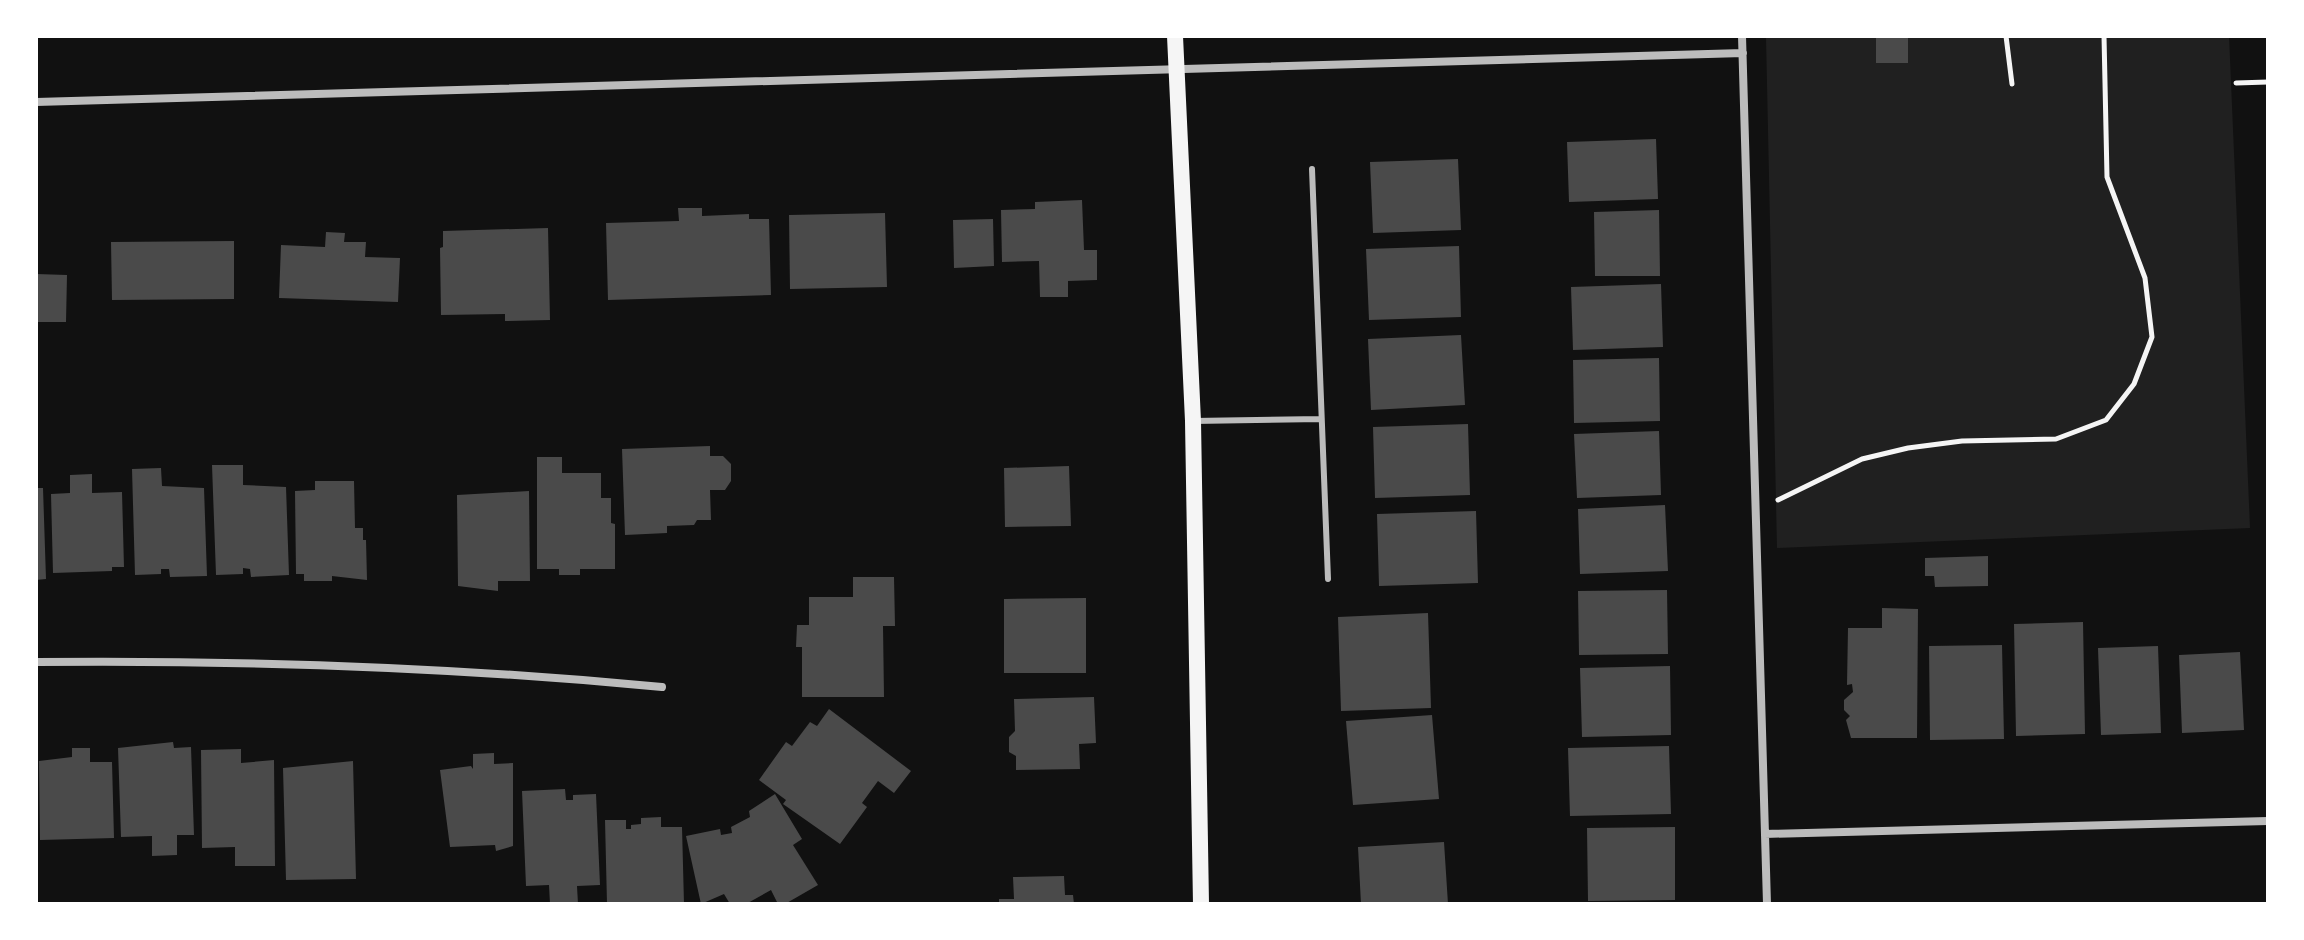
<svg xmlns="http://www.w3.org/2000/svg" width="2304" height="940" viewBox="0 0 2304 940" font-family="'Nunito Sans',sans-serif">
<rect width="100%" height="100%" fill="#111"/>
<!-- green -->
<path fill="#202020" d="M1766,36H2229L2250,528L1777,548Z"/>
<!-- building -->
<path fill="#4a4a4a" d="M1876,36H1908V63H1876Z
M1656,139L1658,199L1569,202L1567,142Z
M1458,159L1461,230L1373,233L1370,162Z
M1082,200L1084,250H1097V280L1068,281V297H1040L1039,261L1002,262L1001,210L1035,209V202Z
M678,208H702V216L749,214V219H769L771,295L608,300L606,223L679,221Z
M1659,210L1660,276H1595L1594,212Z
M885,213L887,287L790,289L789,215Z
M993,219L994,266L954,268L953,220Z
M548,228L550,320L505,321V314L441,315L440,248L443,247V231Z
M326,232L345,233L344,242H366L365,257L400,258L398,302L279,298L281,245L325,247Z
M234,241V299L112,300L111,242Z
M1459,246L1461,317L1369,320L1366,249Z
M36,274L67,275L66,322H36Z
M1661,284L1663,347L1573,350L1571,287Z
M1461,335L1465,405L1371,410L1368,339Z
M1659,358L1660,421L1574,423L1573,360Z
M1468,424L1470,495L1375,498L1373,427Z
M1659,431L1661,495L1577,498L1574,434Z
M710,446V456H723L731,464V481L725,490H710L711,520H697L694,525L667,526V533L625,535L622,449Z
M537,457H562V473H601V498H611V523L615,524V569H580V575H559V569H537Z
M212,465H243V485L286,487L289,575L251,577L250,569L243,568V574L216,575Z
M1069,466L1071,526L1005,527L1004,468Z
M161,468L162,486L204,488L207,576L170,577L169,569H161V574L135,575L132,469Z
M92,474V493L122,492L124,567H112V571L53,573L51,494L70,493V475Z
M315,481H354L355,528H363V540H366L367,580L332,576V581H304V574H296L295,491L315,490Z
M36,488H43L46,579L36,580Z
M529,491L530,581H498V591L458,586L457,495Z
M1665,505L1668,571L1580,574L1578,509Z
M1476,511L1478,583L1379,586L1377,514Z
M1988,556V586L1935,587L1934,576H1925V558Z
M853,577H894L895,626H883L884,697H802V647H796L797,625H809V597H853Z
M1667,590L1668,654L1579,655L1578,591Z
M1086,598V673H1004V599Z
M1882,608L1918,609L1917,738H1851L1846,720L1850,716L1844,710V700L1853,692L1852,684L1847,685L1848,628H1882Z
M1428,613L1431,708L1341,711L1338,617Z
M2083,622L2085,734L2016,736L2014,624Z
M2002,645L2004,739L1930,740L1929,646Z
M2158,646L2161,733L2101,735L2098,648Z
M2240,652L2244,730L2182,733L2179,655Z
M1670,666L1671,735L1582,737L1580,668Z
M1094,697L1096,743L1079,744L1080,769L1016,770V756L1009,752V737L1015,731L1014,699Z
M829,709L911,771L894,793L878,781L862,803L867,807L840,844L783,804L786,800L759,780L786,742L792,746L810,722L817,726Z
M1432,715L1439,799L1353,805L1346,721Z
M173,742L174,748L191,747L194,835H177V855L152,856V836L121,837L118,748Z
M1669,746L1671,814L1570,816L1568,748Z
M72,748H90V762H112L114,838L40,840L39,761L72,757Z
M241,749V763L274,760L275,866H235V847L202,848L201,750Z
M494,753V764L513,763V846L496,851L495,845L450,847L440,770L471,766L473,769V754Z
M353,761L356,879L286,880L283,768Z
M565,789L566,800H573V795L596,794L600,885L577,886L578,904H550L549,885L526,886L522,791Z
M775,794L802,839L793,845L818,885L785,904H778L771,890L746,904H730L724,894L701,904L686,836L720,829L721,835L732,833L731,827L750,817L749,811Z
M661,817V827H682L684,904H607L605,820H626V829H631V825L641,824V818Z
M1675,827V900L1588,901L1587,828Z
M1444,842L1448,904H1361L1358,847Z
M1064,876L1065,895H1073L1074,904H999V899H1014L1013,877Z"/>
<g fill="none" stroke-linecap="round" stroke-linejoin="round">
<!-- path -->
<path stroke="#f5f5f5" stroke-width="5" d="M2006,36L2012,84
M2236,83L2268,82
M1778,500L1862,459L1908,448L1962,441L2056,439L2106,420L2134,384L2152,337L2145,278L2107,177L2104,36"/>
<!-- service -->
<path stroke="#bcbcbc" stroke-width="6" d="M1312,169L1328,579
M1193,421L1321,419"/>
<!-- minor -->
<path stroke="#bcbcbc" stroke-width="8" d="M1742,36L1767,904
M36,102L1743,53
M36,662C246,660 453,667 662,687
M1765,834L2268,821"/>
<!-- secondary -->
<path stroke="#f5f5f5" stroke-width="16" d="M1175,36L1193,421L1201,904"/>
</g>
<!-- border -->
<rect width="2304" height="940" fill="none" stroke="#ffffff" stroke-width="76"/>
</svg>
